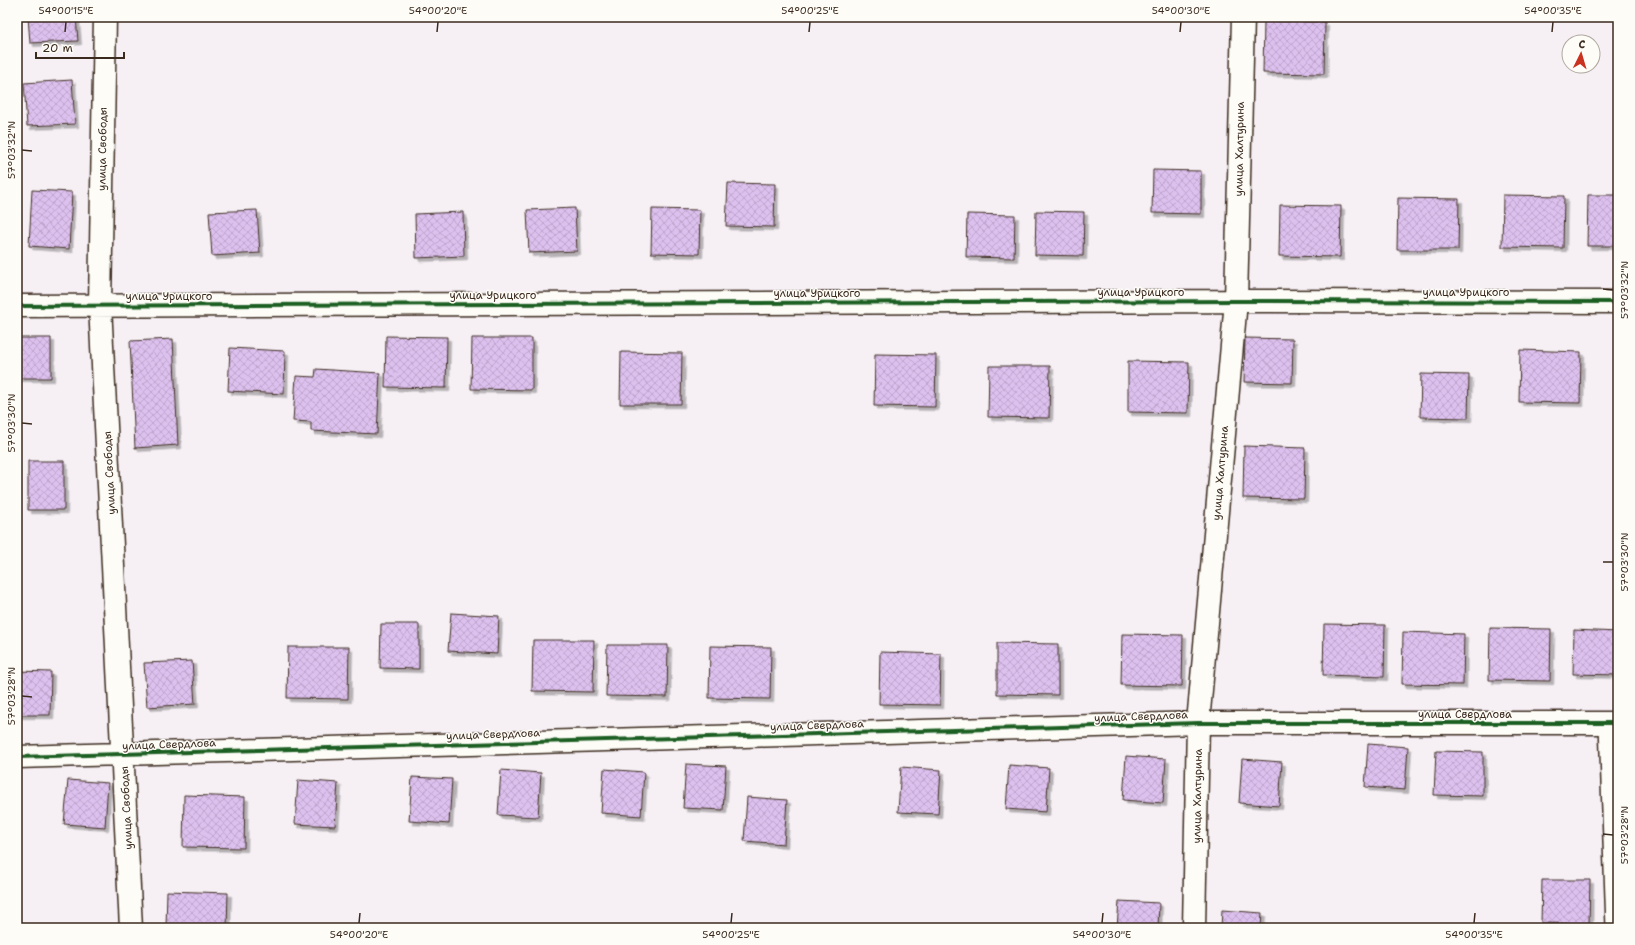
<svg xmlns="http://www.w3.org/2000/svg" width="1635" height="945" viewBox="0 0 1635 945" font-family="'Shantell Sans',sans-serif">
<defs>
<pattern id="building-cross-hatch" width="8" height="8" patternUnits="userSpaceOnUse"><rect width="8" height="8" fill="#dcc0ee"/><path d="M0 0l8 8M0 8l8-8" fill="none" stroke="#bea5cc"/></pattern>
<filter id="shadow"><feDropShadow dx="3.5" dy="3.5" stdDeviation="0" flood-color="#0004"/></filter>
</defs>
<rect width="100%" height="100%" fill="#f6f0f5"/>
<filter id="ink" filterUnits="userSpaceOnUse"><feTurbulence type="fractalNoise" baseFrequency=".025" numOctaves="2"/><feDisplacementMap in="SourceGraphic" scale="8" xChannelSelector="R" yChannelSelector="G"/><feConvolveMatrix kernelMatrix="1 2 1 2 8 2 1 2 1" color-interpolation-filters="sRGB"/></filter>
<g filter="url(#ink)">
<!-- building -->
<path fill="url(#building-cross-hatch)" stroke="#3b2a1e" filter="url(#shadow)" d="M28,17H76L78,41L30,43Z
M1264,21L1325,22L1324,74L1263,73Z
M72,80L75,124L27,126L24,83Z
M1153,170L1201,171V214L1152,213Z
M728,183L775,184L774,227L726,226Z
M32,190L72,192L69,249L29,246Z
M1503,195L1564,196L1563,248L1502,247Z
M1588,195H1618V246H1587Z
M1398,198L1459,199L1458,250H1397Z
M1280,205L1341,206L1340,257L1279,256Z
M575,208L577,251L529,253L527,210Z
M652,209L700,210L699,254L651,253Z
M257,210L260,253L212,256L209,212Z
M1036,211L1084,212L1083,256L1035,255Z
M463,212L464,256L416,258L415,214Z
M967,214L1015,215L1014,258L966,257Z
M386,336L447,337L446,388L385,387Z
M17,338H51V378H17Z
M472,338H532V390L471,389Z
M1245,338L1293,339L1292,383L1244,382Z
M173,339L178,445L135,448L130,341Z
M230,348L285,351L284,394L228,391Z
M1520,350L1581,352L1580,403L1519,402Z
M621,352L682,353L681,404H620Z
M875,354L936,355L935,407L874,406Z
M1128,361L1189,362L1188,413L1128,412Z
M989,366H1050L1049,418L988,417Z
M316,369L380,373L377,434L311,431V422L293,421L296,376L315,377Z
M1421,374L1469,375L1468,418L1420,417Z
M1244,446L1305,448L1304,499L1243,498Z
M28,461H64V510H28Z
M451,613L499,616L497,654L448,651Z
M381,624H419V669L380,668Z
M1324,624L1385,625L1384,677L1323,675Z
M1490,628L1551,629L1550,681L1489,680Z
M1574,630L1618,632V675L1573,674Z
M1403,632L1464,634L1463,685L1402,684Z
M1122,634L1183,635L1182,686L1121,685Z
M533,640H594L593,692L532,691Z
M997,643L1058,644V695L997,694Z
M607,645H668L667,697L606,696Z
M710,646L771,647L770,699L709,698Z
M288,647H349L348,699L287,698Z
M880,652L941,654L940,705L879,704Z
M192,661L195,704L147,707L144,663Z
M17,671L51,672L50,715H17Z
M1368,744L1408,747L1405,790L1365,787Z
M1436,751L1483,752V796L1434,795Z
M1126,756L1166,759L1163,803L1123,800Z
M1242,759L1282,762L1279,806L1239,803Z
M686,764L726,766L723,810L683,808Z
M1009,765L1049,768L1046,812L1006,809Z
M901,767L941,770L938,814L898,812Z
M604,769L644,772L641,816L601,813Z
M501,770L541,773L538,817L498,815Z
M412,777L452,779L449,824L409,821Z
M68,780L108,783L105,827L64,824Z
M298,780L338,783L335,826L295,824Z
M184,795L245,797L244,848L183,847Z
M747,797L787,800L784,844L744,841Z
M1542,880H1590L1589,924L1541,923Z
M167,891L228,893L227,928H166Z
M1119,901L1159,903L1158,928H1117Z
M1222,910L1262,913L1261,928H1221Z"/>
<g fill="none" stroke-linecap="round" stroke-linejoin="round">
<!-- lane casing -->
<g stroke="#3b2a1e" stroke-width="20">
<path id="lane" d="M1608,723L1615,928"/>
</g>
<!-- street casing -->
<g stroke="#3b2a1e" stroke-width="25">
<path id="street" d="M105,17L100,305L131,928
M17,306L1236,301L1618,302
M17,757L1198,723H1618
M1194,928L1198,723L1236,301L1243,17"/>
</g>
<!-- lane -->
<use href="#lane" stroke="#fdfcf7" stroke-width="17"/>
<!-- street -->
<use href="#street" stroke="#fdfcf7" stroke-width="22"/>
<!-- cycleway casing -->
<g stroke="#fdfcf7" stroke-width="6">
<path id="cycleway" d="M17,306L1236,301L1618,302
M17,757L1198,723H1618"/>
</g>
<!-- cycleway -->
<use href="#cycleway" stroke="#1b5e20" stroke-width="4"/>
</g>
</g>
<!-- ticks -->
<path fill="none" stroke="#3b2a1e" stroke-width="1.5" d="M65,32L66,22M437,32L438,22M809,32L810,22M1180,32L1181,22M1552,32L1553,22M22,150L32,151M1603,289L1613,290M22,423L32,424M1603,562H1613M22,696L32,697M1603,834L1613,835M359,923L360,913M731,923L732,913M1102,923L1103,913M1474,923L1475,913"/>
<g text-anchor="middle" stroke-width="3" stroke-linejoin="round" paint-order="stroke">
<!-- street labels -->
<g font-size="11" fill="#3b2a1e" stroke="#fdfcf7">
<text transform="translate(102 149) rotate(-89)" y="4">улица Свободы</text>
<text transform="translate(1239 149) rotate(-89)" y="4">улица Халтурина</text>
<text x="1141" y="296">улица Урицкого</text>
<text x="1466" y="296">улица Урицкого</text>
<text x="817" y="297">улица Урицкого</text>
<text x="493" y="299">улица Урицкого</text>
<text x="169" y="300">улица Урицкого</text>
<text transform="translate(109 473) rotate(-93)" y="4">улица Свободы</text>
<text transform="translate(1220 473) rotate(-85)" y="4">улица Халтурина</text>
<text x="1465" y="718">улица Свердлова</text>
<text transform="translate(1141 716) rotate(-2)" y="4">улица Свердлова</text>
<text transform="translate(817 725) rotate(-2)" y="4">улица Свердлова</text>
<text transform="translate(493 734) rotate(-2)" y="4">улица Свердлова</text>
<text transform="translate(169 744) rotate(-2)" y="4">улица Свердлова</text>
<text transform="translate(1197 796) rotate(-89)" y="4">улица Халтурина</text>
<text transform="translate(126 808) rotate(-93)" y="4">улица Свободы</text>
</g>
</g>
<!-- margin -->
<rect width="1635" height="945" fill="none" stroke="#fdfcf7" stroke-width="44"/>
<!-- north arrow -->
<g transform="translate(1581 54) rotate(5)"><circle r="19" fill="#fdfcf7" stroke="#afa8a0"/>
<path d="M0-3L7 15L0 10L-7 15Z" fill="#c8321e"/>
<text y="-6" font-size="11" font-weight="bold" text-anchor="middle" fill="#3b2a1e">С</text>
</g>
<!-- scale -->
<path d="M36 52v6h88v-6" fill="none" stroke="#3b2a1e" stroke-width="2"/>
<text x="42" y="52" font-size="12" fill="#3b2a1e" stroke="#fdfcf7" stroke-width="3" paint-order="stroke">20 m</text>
<rect x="22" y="22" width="1591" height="901" fill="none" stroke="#3b2a1e" stroke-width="1.5"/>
<g font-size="10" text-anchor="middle" fill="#3b2a1e">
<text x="66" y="14">54°00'15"E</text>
<text x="438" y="14">54°00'20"E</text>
<text x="810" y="14">54°00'25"E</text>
<text x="1181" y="14">54°00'30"E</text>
<text x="1553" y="14">54°00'35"E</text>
<text transform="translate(11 150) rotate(-90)" y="4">57°03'32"N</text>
<text transform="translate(1624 290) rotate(-90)" y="4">57°03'32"N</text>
<text transform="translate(11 423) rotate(-90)" y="4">57°03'30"N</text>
<text transform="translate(1624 562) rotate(-90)" y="4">57°03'30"N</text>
<text transform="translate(11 696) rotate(-90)" y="4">57°03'28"N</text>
<text transform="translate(1624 835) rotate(-90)" y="4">57°03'28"N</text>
<text x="359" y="938">54°00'20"E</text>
<text x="731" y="938">54°00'25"E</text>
<text x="1102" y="938">54°00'30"E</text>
<text x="1474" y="938">54°00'35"E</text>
</g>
</svg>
